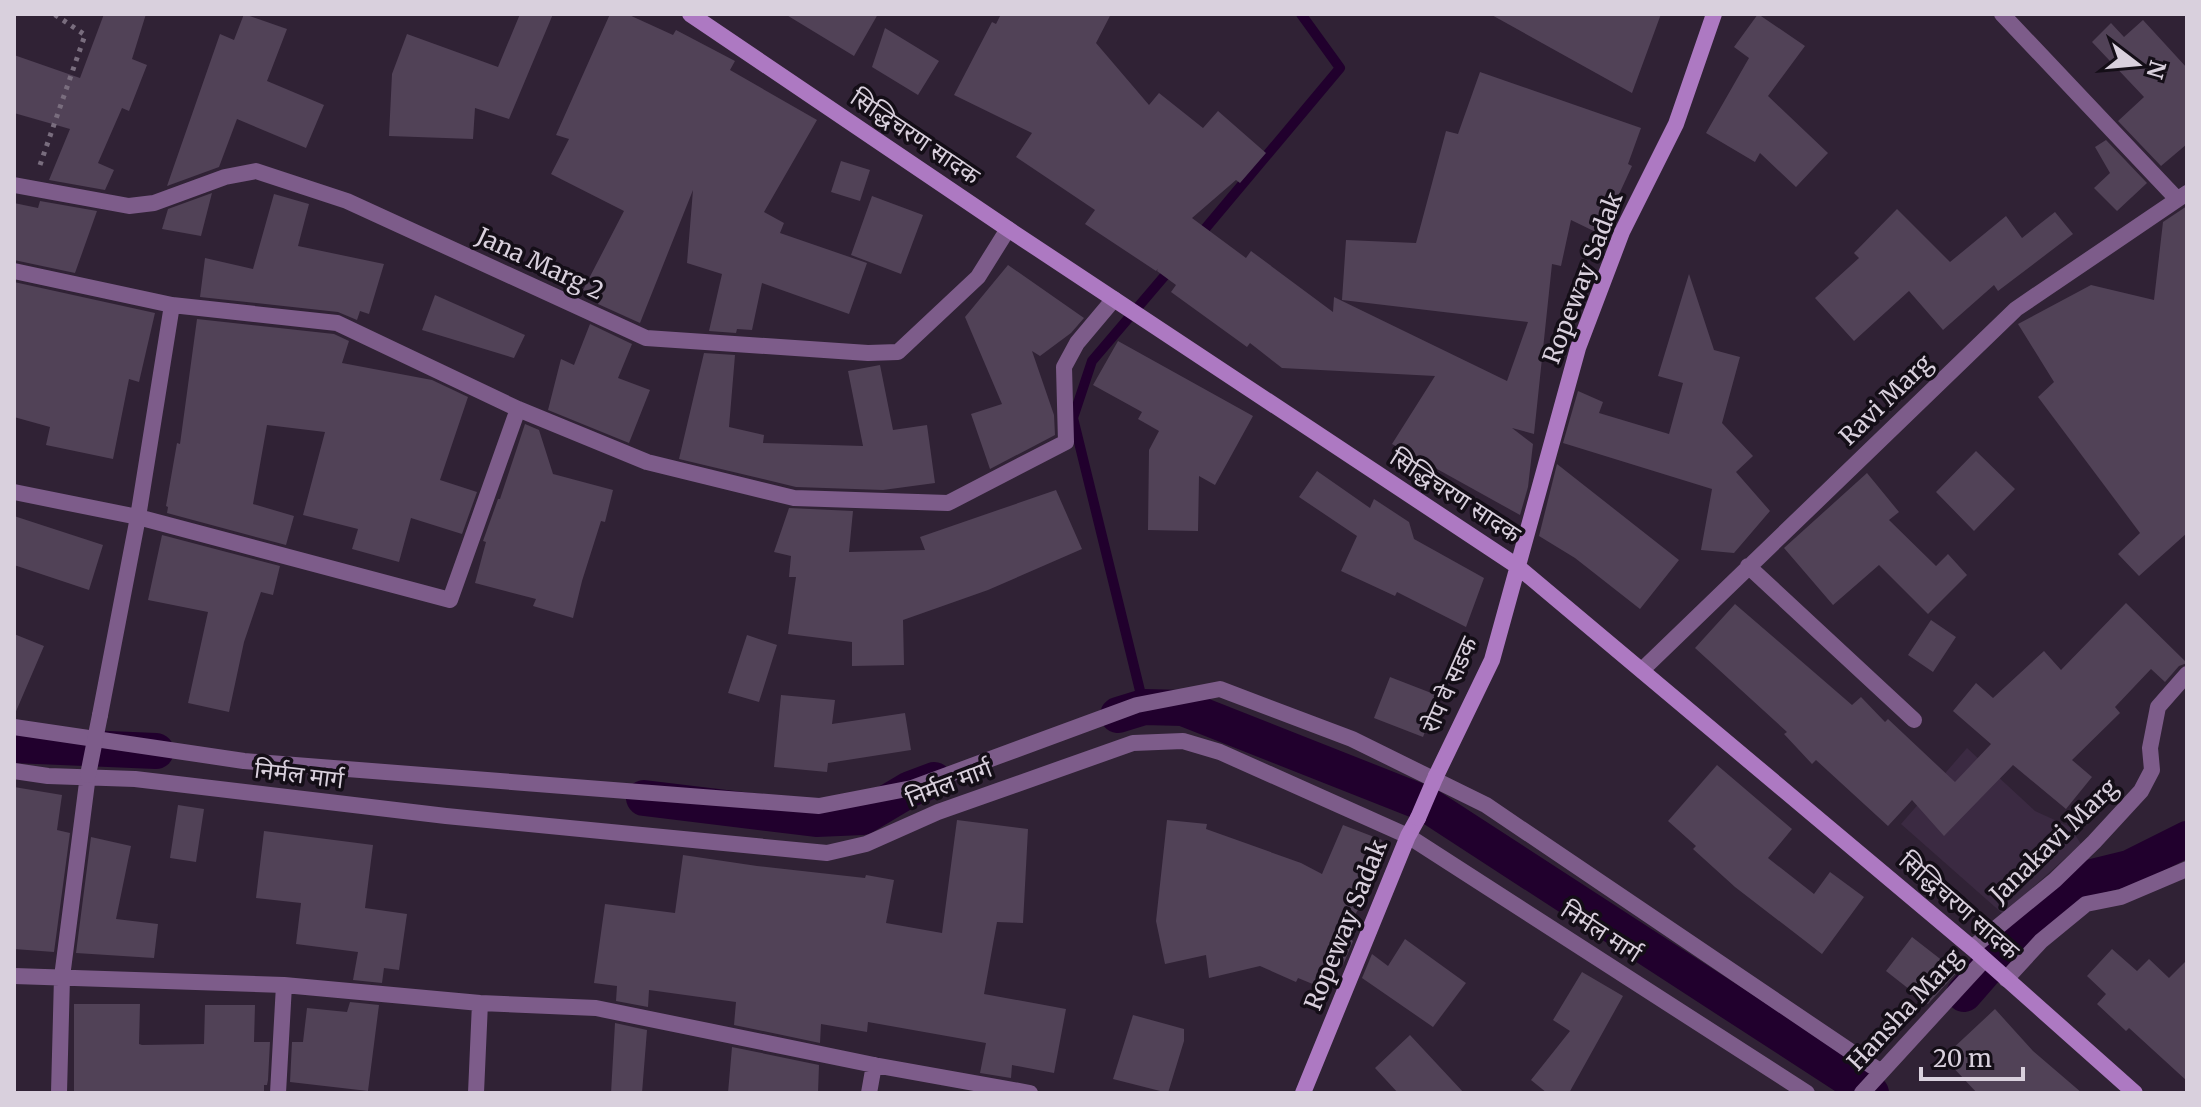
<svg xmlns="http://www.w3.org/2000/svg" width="2201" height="1107" viewBox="0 0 2201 1107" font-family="Merriweather,'Noto Sans Devanagari',serif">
<rect width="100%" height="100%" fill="#302235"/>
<!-- built -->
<path fill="#3b2a42" d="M1967,748L2035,811L2070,827L2081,844L2003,914L1901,824Z"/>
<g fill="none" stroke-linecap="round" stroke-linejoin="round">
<!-- stream -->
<path stroke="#21002d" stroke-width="10" d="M1199,236L1340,68L1301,14
M1144,707L1073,418L1092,361L1173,266"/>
<!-- canal -->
<path stroke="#21002d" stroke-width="36" d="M1118,715L1144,707L1183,708L1426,804L1871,1093
M14,745L156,751
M644,798L816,819L863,817L910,789L934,780
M1964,994L2025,924L2084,879L2129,868L2187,839"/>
</g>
<!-- building -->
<path fill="#514257" d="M104,14H146L132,59L147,65L129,111L122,108L98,163L114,170L105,190L49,180L70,129L14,113V55L80,78Z
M244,14L287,29L267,81L324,105L306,148L237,119L219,167L167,186L220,34L234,40Z
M520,14H553L509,119L475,108L473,139L389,136L392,74L407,34L498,67Z
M610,14H627L673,35L676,30L735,61L730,70L817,120L764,212L784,223L780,233L867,263L849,314L762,283L752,330L737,329L736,333L709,331L722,274L687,263L693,190L640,323L598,304L600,298L583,290L624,211L551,174L569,139L556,135Z
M785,14H878L854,56Z
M1001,14H1111L1096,43L1149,105L1159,93L1203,128L1218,111L1266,153L1240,183L1236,180L1192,218L1246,258L1251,251L1333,312L1334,297L1507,381L1528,322L1342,300L1346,240L1416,243L1446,131L1458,134L1480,72L1641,128L1628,164L1632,166L1615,203L1621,207L1606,237L1571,220L1561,266L1552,264L1534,434L1512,428L1533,444L1528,487L1520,515L1392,444L1435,376L1282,368L1250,343L1247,347L1171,292L1176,285L1157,271L1158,269L1156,271L1085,224L1095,210L1016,157L1032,133L954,95L992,22L996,24Z
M1490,14H1661L1632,93Z
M1758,14L1805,46L1768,96L1828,153L1796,187L1760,153L1755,162L1706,133L1749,58L1734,47Z
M2143,20L2187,68V144L2161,166L2118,121L2144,97L2092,42L2111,23L2124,37Z
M885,28L939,61L918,95L872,67Z
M2106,140L2147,183L2117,211L2094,188L2110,173L2095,147Z
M841,161L870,170L860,201L831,192Z
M212,193L201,236L162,229L168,209Z
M274,194L309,204L298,246L384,264L369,314L360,311L357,320L338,312L200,297L205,258L253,269Z
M872,196L923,215L901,274L851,255Z
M40,201L97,211L75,273L14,260V203L38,208Z
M2187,206V533L2139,576L2118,554L2140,533L2038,397L2054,382L2018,324L2091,285L2154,300L2163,222Z
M1897,209L1950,262L2006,216L2022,238L2055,212L2073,234L1998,291L1994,285L1943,330L1909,291L1854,341L1815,298L1859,258L1854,253Z
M1008,265L1084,318L1071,333L1040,356L1032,351L1054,415L1055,435L990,469L971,414L1002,404L965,317Z
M1689,274L1714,350L1740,357L1722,423L1753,456L1736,472L1770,511L1734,553L1701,550L1712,489L1563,443L1578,391L1603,402L1599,413L1669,434L1683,383L1658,376Z
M14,282L155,313L139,382L129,379L113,459L46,445L50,427L14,417Z
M435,295L525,335L514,358L422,330Z
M197,319L334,334L349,341L342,363L432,380L468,397L440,480L477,492L462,534L411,518L399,562L352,549L358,529L303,515L325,432L267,425L253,504L294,516L286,545L167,513L168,507L166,506L177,443L180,444Z
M590,324L632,344L618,378L650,390L629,443L548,410L561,359L574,365Z
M1118,341L1253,416L1215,485L1199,476L1198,531L1148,530L1149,450L1159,431L1138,419L1142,412L1093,385Z
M704,353L735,355L729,427L764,435L763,443L863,446L848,371L880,365L893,430L927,425L935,483L883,490L796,487L679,459Z
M525,424L539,430L553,474L613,490L605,522L601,521L582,581L573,618L533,606L536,599L475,583L486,542L483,541L498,499H500Z
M1976,451L2015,489L1974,531L1936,492Z
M1557,464L1679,560L1640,609L1575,558L1539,536Z
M1317,471L1370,508L1374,499L1409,522L1414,539L1484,578L1466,627L1397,592L1395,596L1341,571L1357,536L1299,497Z
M1867,473L1899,512L1889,520L1936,566L1948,554L1967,575L1928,614L1879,565L1833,605L1784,548Z
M1056,490L1082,549L988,590L903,620L904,665L852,666V642L788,634L796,577H789L791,556L774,552L789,508L853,511L849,552L925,550L920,537Z
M14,516L103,545L89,590L14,565Z
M162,535L280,566L273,595L261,592L244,642L229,712L188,703L208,612L148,600Z
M2126,603L2187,663L2179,666L2165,682L2151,669L2115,707L2120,713L2072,760L2092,777L2066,809L2013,765L1944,836L1912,800L1888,826L1816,760L1812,764L1784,734L1787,732L1695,648L1735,604L1852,705L1861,697L1885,722L1888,719L1955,782L1991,744L1953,711L1976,683L1993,698L2044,651L2061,670Z
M1931,620L1956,637L1933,672L1908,655Z
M14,634L44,646L14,716Z
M747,635L777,645L759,702L728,693Z
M1390,677L1439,696L1423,737L1374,718Z
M781,695L835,700L832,724L905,713L911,750L828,763L827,772L774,767Z
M1717,765L1792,829L1768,858L1814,894L1830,872L1864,897L1822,954L1735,887L1693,849L1696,846L1668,821Z
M14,787L62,795L57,830L70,833L54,952L14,949Z
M178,805L204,809L196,862L170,858Z
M957,820L1028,829L1023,923L997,922L984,994L1066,1009L1054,1073L1012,1065L1011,1078L980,1073L986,1043L868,1022L867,1032L821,1024L820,1043L734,1025L736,1002L649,990L648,1007L616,1001L617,986L594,983L605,904L675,913L683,855L757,866L865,878L866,875L894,880L886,923L942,933Z
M1167,820L1207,824L1206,829L1301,863L1322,874L1343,825L1382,840L1363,901L1344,934L1353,941L1343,965L1332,957L1320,987L1298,978L1296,982L1260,966L1209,978L1206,955L1165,964L1156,921Z
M264,831L373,845L365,908L407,914L399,970L384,968L382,983L353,980L358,952L296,944L301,903L256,898Z
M91,837L131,846L116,919L158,924L154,958L76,953Z
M1912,937L1957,972L1928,1004L1886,971Z
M1405,939L1466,983L1433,1027L1362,978L1372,954L1388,966Z
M2112,949L2137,971L2149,959L2169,978L2187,960V1081L2129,1028L2126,1031L2097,1004L2106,994L2087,976Z
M1582,972L1623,996L1569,1093H1547L1531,1080L1570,1031L1553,1020Z
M350,1002L379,1005L368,1091L290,1082L292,1042H303L307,1008L347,1012Z
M74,1004H140L139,1044L142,1045L204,1044L205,1005H255L254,1042H270L268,1080L267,1085H264V1093H74Z
M1995,1009L2033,1051L2082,1093H1977L1949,1063V1052Z
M1133,1015L1184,1029V1041L1168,1093L1113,1079Z
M615,1023L647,1030L642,1093H611Z
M1410,1035L1464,1093H1398L1375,1068Z
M732,1047L819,1065L818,1093H728Z"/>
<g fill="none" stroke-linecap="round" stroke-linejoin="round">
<!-- path -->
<path stroke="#796d7e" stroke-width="5" stroke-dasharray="4 6" stroke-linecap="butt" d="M40,165L85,35L54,14"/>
<!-- minor -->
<path stroke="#7d5c8a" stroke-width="16" d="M2002,14L2177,199
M14,185L129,206L154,203L225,177L256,171L347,201L646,338L868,353L898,352L978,277L1008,229
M14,271L172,305L337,323L518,409L647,462L794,498L948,503L1066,442L1064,367L1077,343L1114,299
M14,492L138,517L450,600L518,409
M1748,566L1914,720
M1642,670L2016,309L2187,193
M100,715L138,517L172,305
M14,727L244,761L819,806L912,788L1137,705L1220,689L1352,739L1486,805L1881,1072
M14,771L48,776L135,779L446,816L827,853L866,844L938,812L1133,743L1183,741L1220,752L1408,836L1807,1093
M1972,948L2055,880L2094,842L2141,791L2152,770L2150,748L2158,707L2187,674
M14,976L284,985L480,1003L596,1008L874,1065L1030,1093
M2006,979L2041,941L2086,904L2121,897L2187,869
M59,1093L62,977L88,775
M278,1093L284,985
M476,1093L480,1003
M869,1093L874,1065
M1862,1093L1984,960"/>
<!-- secondary -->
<path stroke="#ad79c2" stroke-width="16" d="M690,14L1008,229L1517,566L1972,948L2135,1093
M1436,776L1492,660L1578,348L1622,232L1676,124L1714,14
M1303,1093L1408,836L1418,818"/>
<!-- minor-bridge -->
<path stroke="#7d5c8a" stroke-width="16" d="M88,775L100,715"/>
<!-- secondary-bridge -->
<path stroke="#ad79c2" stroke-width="16" d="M1418,818L1436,776"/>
</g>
<g text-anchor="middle" stroke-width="7" stroke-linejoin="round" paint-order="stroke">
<!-- street labels -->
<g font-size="24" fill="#d9d0dd" stroke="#140e17">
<text transform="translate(915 137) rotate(34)" y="8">सिद्धिचरण सादक</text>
<text transform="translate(540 264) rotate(25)" y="8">Jana Marg 2</text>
<text transform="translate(1583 278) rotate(-69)" y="8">Ropeway Sadak</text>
<text transform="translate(1886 400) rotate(-44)" y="8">Ravi Marg</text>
<text transform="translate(1455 496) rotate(33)" y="8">सिद्धिचरण सादक</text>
<text transform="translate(1450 685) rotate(-66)" y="8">रोप वे सडक</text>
<text transform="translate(299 775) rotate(7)" y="8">निर्मल मार्ग</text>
<text transform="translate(949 784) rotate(-21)" y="8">निर्मल मार्ग</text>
<text transform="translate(2054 841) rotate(-44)" y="8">Janakavi Marg</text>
<text transform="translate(1959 906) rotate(41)" y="8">सिद्धिचरण सादक</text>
<text transform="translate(1346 925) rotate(-68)" y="8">Ropeway Sadak</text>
<text transform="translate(1601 932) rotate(33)" y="8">निर्मल मार्ग</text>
<text transform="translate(1905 1010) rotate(-47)" y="8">Hansha Marg</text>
</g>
</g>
<!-- border -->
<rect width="2201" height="1107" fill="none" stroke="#d9d0dd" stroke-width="32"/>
<!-- north arrow -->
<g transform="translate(2137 64) rotate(106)" stroke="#140e17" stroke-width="6" paint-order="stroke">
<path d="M0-6L14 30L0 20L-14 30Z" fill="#d9d0dd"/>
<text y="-12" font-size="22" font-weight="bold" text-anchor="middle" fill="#d9d0dd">N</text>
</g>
<!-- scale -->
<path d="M1921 1067v12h102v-12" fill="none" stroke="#d9d0dd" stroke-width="4"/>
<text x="1933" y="1067" font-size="24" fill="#d9d0dd" stroke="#140e17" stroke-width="6" paint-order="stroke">20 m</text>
</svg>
